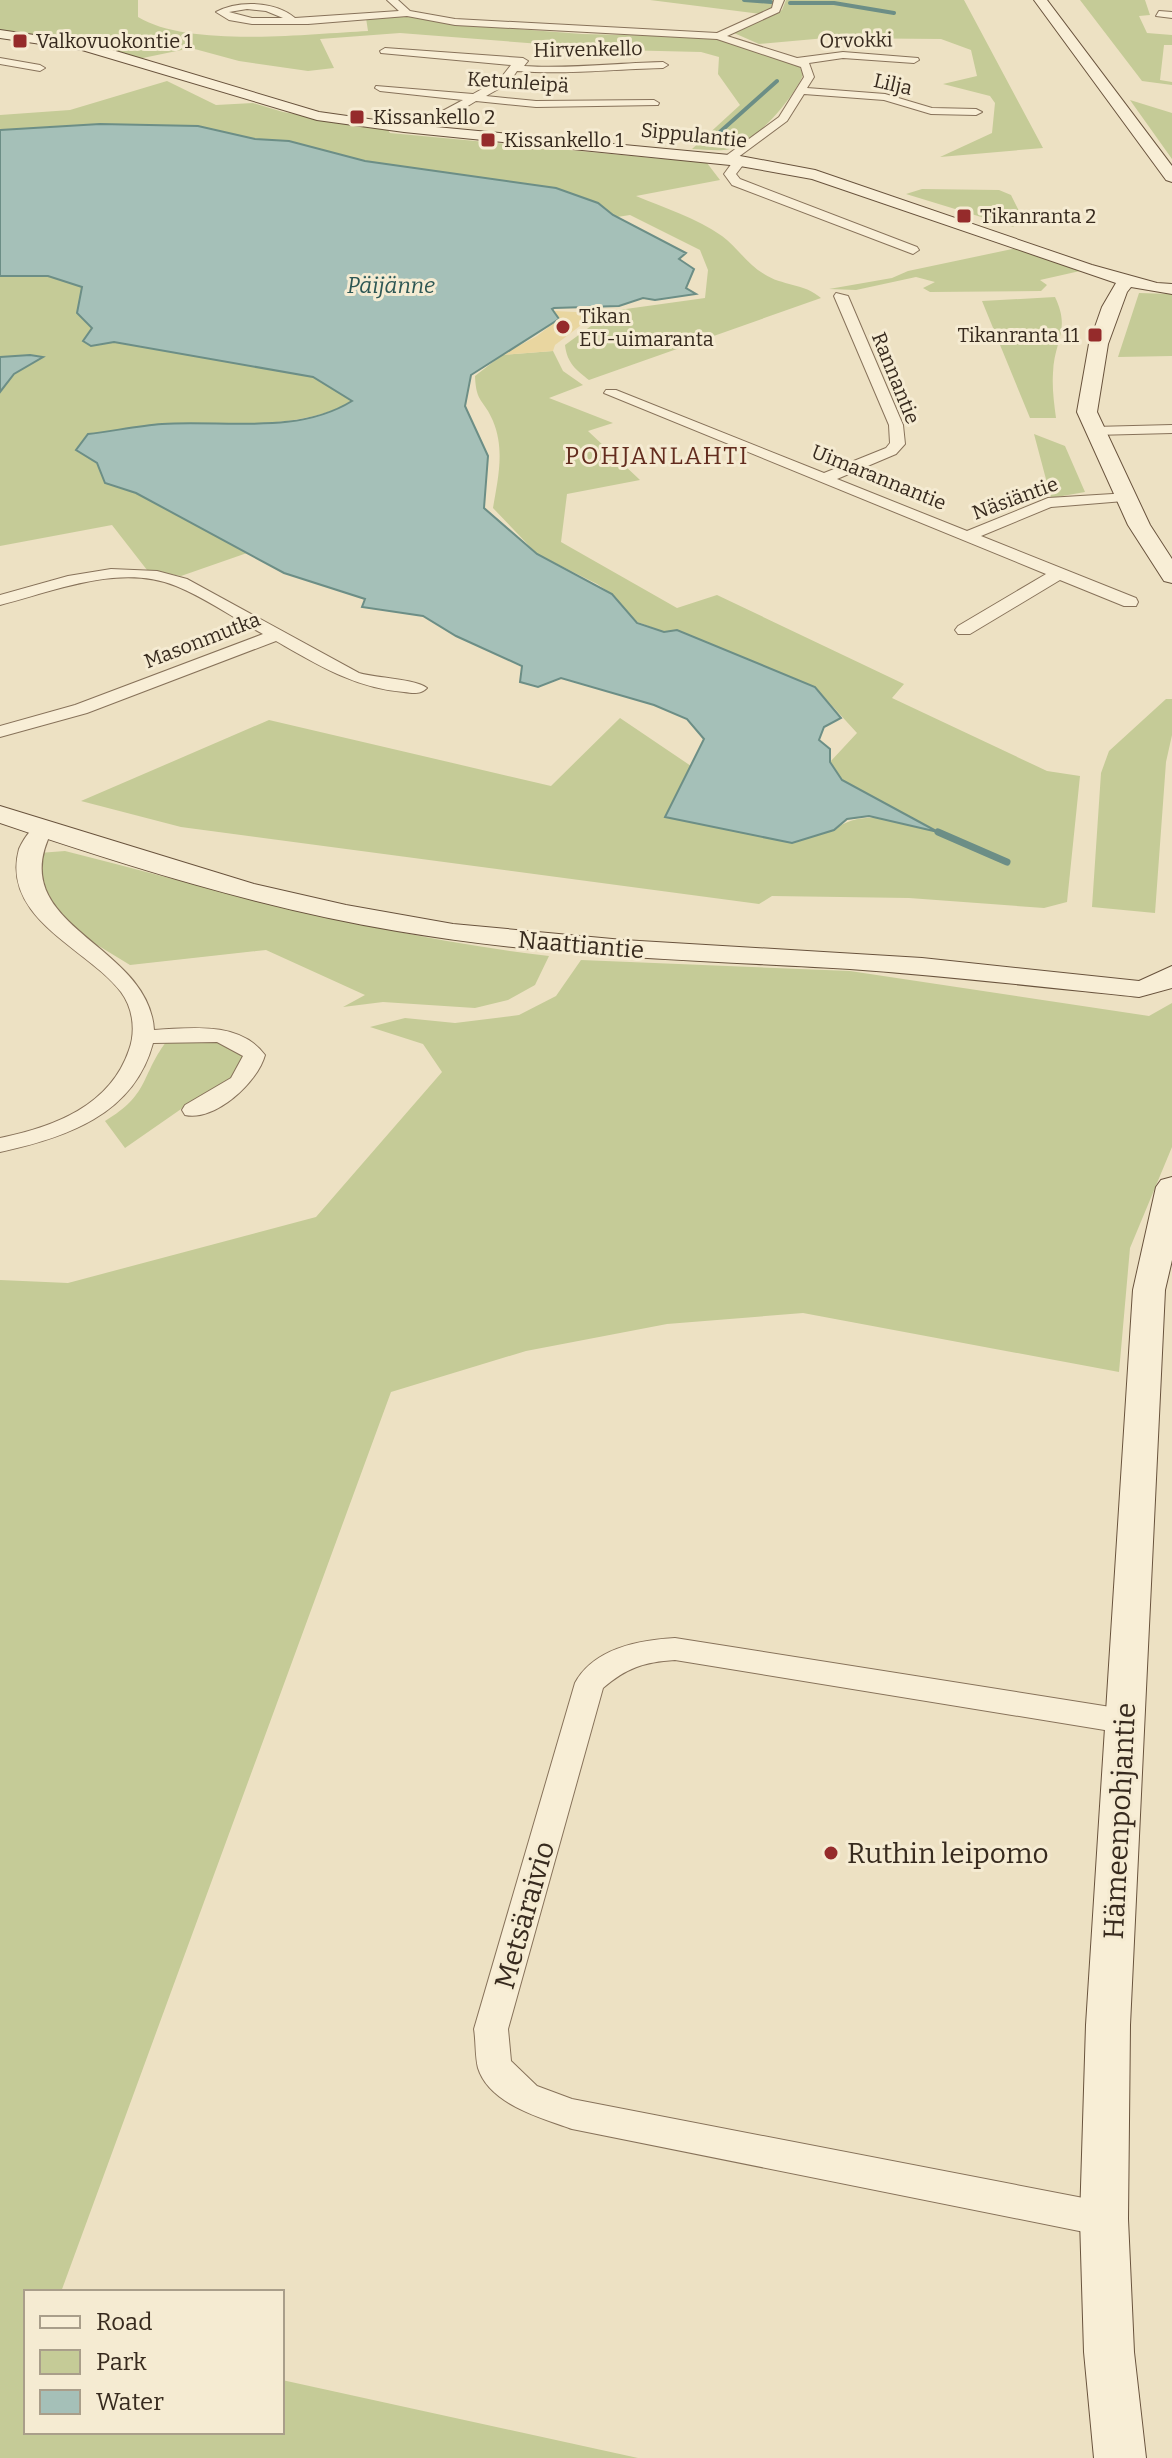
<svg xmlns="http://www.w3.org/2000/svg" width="1172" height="2458" viewBox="0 0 1172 2458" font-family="Bitter,serif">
<rect width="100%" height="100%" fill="#ede1c3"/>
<!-- green -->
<path fill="#c5cb97" d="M0,0H138V17C189,48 307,34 368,31L366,18L405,15L451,24L582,34L707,37L728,41L799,65L803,75C793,99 755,143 730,149C718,152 704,149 692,149L740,105L718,74L719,57L701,52L618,50L400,33L320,39L334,68L308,71L239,61L191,48L138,59L87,42L0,31Z
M650,0H776L772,9L761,14Z
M786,0H964L1043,148L940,157L992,133L995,103L990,96L943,84L977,76L971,50L941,39L826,38L759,44L734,33L782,10Z
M1080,0H1145L1150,15L1139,16L1147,33L1172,35V45H1164L1160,80L1172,82V85L1142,81Z
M167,81L216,105L253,103L283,112L388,130L390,133L707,163L720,180L636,196C665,208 696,218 722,236C737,247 747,264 764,274C782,286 804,283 821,298L589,380C576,370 567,363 565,345L591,326L597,313L705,298L708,270L700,250L630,215L617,217L556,188L365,161L289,141L255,139L198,126L100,124L0,130V115L70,110Z
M1130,100L1172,113V159Z
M922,189L999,190L1011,195L1019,211L1006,218L1014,227L906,194Z
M1017,248L1080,271L1040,280L1047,285L1041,291L930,292L923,288L935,282L916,277L856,290L829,289L892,278L908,271Z
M0,276H48L82,287L77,313L92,328L91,346L114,342L313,377L353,401C294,433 227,420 163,424C138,426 113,431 88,434L76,450L97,463L105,483L136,493L247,553L181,576L147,570L112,525L0,546Z
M1139,293L1172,294V356L1118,357Z
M1055,297C1071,330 1054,341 1053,373C1052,388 1054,403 1056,418H1030L982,301Z
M553,351L563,371L583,385L549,398L613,423L588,431L640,480L567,494L561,542L677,608L717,595L904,684L892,698L1047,771L1080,776L1067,902L1044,908L909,898L772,896L759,904L181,827L81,801L269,720L551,786L620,718L691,766L666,817L834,830C864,806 901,823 935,831L842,780L830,762L857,733L815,687L677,630L664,632L635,621L612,594L597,584L537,554L493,508C498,478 505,450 493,421C484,399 476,404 475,376L502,355Z
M1034,434L1065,446L1085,492L1051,498Z
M1166,699H1172V735L1166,762L1155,913L1092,907L1101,773L1109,751Z
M65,851C226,892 384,937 549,956L535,985L508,1000L475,1008L383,1002L343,1007L365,995L266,950L130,965L89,940L49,904L41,878L39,853Z
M581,960L850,971L1149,1016L1172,1003V1147L1130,1248L1119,1372L803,1313L667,1324L526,1351L391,1392L61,2292H26V2432H282V2380L638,2458H0V1280L68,1283L316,1217L442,1072L423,1044L370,1027L405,1018L455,1023L519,1015L556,996Z
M214,1041L234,1046L244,1055L230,1080L184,1107L125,1148L105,1121C150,1094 140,1077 166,1042Z"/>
<!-- sand -->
<path fill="#e9d6a0" d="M554,311L597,313L555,345L553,351L502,355L537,336L559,319Z"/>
<!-- water -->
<path fill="#a5c0b8" stroke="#6c8e86" stroke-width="2" d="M100,124L198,126L255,139L289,141L365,161L556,188L598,203L613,215L686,253L679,259L694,269L686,288L696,294L655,300L643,298L619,306L554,308L552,309L559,319L471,375L465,406L488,456L484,508L537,554L612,594L637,623L664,632L677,630L815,687L841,718L824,727L819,740L830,749V762L842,780L938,832L869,816L847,819L834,830L792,843L665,817L704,739L687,719L654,705L561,678L538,687L520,682L522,666L456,636L423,616L362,607L365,599L284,573L136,493L105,483L97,463L76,450L88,434C113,431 138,426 162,424C225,420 297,435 352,401L313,377L114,342L91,346L83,341L92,328L77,313L82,287L48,276H0V130Z
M30,355L43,357L14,374L0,392V357Z"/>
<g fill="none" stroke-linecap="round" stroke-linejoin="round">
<!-- stream-far1 -->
<path stroke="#6c8e86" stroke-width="4" d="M744,0L771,2
M790,3H834L894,13
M712,139L777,81"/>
<!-- stream -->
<path stroke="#6c8e86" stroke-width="7" d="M938,832L1007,862"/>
<!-- street casing -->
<g stroke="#87725a" stroke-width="2">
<path id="street" d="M387,0H398L410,11L455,19L717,33L772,8L774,0H784L779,12L727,36L797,58L843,52L918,58L919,60L914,63L843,58L809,63L814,77L807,88L885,94L932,108L976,109L982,112L976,115L931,114L884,100L804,94L787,121L737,158L746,161L736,174L740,179L917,247L919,250L913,254L732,185L724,174L735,159L727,163L721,160L723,158L779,117L804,77L801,67L717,39L455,25L407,16L308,24H252L229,20L216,12C238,0 275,1 295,18L399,11ZM247,9L266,11L283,18H252L229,12Z
M1159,11L1172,12V18L1156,16Z
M385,48L523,58L528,61L524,66C570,69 617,63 663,62L668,65L663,68C614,69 565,75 517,71L509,83L486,96L536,101L654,100L659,103L658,105L536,107L476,101L425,132L421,131V127L435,115L463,100L380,91L375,88L376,86L473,94L500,79L511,65L381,53L380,51Z
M0,58L40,65L45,68L40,71L0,64Z
M836,293L848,296L903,425L905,444L896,454L837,479L967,531L1048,498L1129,493L1132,496L1124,501L1051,507L981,536L1136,598L1138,602L1136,606H1124L1060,580L970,634H958L955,630L958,626L1046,574L604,393L606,390H616L824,473L886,448L890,443L889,425L834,296Z
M1172,425V433L1094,435L1087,431L1094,427Z
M111,569L157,571L187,579L359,673C376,678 416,679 427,688C420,695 413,693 404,692C355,688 318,665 276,641L87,713L0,737V726L75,705L263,634C235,619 206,598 176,586C120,563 55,591 0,605V595L68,576Z
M43,823L53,829C0,927 149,942 154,1030C191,1028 240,1021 265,1055C258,1082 215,1122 185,1115L182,1110L185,1105L231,1078L243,1056L217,1042L153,1043C134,1115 65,1138 0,1152V1138C54,1127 110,1106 129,1050C136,1031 133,1008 121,992C89,949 0,919 19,849C24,838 32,826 43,823Z
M675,1638L1123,1709L1134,1713L1138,1721L1134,1729L1123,1733L675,1660C644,1662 626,1668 603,1688L508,2029L511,2061L537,2086L572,2099L1104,2202L1117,2207L1122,2219L1117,2231L1104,2236L572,2129C541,2118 489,2104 478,2068C475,2056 476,2041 474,2029L575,1683C594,1648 639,1640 675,1638Z"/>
</g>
<!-- secondary casing -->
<g stroke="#69533d" stroke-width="2">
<path id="secondary" d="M1034,0H1047L1172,166V182L1166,180Z
M0,30L89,43L319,112L404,124L740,156L815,170L1092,265L1157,283L1172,284V294L1131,287L1127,292L1108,344L1097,412L1150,525L1172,559V583L1164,581L1128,525L1077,412L1089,344L1102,307L1116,283L812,179L740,166L404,132L317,120L82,50L0,38Z
M0,806L254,884L346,905L453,924L623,940L922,958L1139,981L1172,966V988L1139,997C1043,987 946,976 850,969C698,960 547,957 397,931C261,908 130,867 0,823Z
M1172,1177V1260L1165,1290L1130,2025L1128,2219L1134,2352L1146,2458H1094L1084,2352L1080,2219L1086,2025L1133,1290L1156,1187L1161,1180Z"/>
</g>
<!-- street -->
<use href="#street" fill="#f8eed6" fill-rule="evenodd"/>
<!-- secondary -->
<use href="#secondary" fill="#f8eed6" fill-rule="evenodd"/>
</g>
<!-- markers -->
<g fill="#952b2b" stroke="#f5ebd2" stroke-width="3">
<rect x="12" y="33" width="16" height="16" rx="4"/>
<rect x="349" y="109" width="16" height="16" rx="4"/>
<rect x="480" y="132" width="16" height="16" rx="4"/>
<rect x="956" y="208" width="16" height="16" rx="4"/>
<circle cx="563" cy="327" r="8"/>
<rect x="1087" y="327" width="16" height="16" rx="4"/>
<circle cx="831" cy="1853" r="8"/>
</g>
<g text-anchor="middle" stroke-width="6" stroke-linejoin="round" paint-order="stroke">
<!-- far-street labels -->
<g font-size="20" fill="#372a1e" stroke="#f5ebd2">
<text transform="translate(856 40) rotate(-1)" y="7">Orvokki</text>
<text transform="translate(588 49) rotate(-1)" y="7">Hirvenkello</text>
<text transform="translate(518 82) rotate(4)" y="7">Ketunleipä</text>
<text transform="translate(893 84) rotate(13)" y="7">Lilja</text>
<text transform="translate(694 135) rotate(6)" y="7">Sippulantie</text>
<text transform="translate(896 378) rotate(68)" y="7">Rannantie</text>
<text transform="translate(879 477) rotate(22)" y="7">Uimarannantie</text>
<text transform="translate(1015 498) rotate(-20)" y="7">Näsiäntie</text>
<text transform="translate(202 640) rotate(-21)" y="7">Masonmutka</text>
</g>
<!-- far-poi labels -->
<g font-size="20" fill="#372a1e" stroke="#f5ebd2" text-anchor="start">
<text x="36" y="48">Valkovuokontie 1</text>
<text x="373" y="124">Kissankello 2</text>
<text x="504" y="147">Kissankello 1</text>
<text x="980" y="223">Tikanranta 2</text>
<text x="579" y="323">Tikan<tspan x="579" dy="23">EU-uimaranta</tspan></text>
<text x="1079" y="342" text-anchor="end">Tikanranta 11</text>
</g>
<!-- far-water labels -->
<g font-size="22" font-style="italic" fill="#2d5754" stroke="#f5ebd2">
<text x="391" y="293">Päijänne</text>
</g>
<!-- far-quarter labels -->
<g font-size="24" letter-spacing="2" fill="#632c1e" stroke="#f5ebd2">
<text x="657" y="464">POHJANLAHTI</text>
</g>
<!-- street labels -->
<g font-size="24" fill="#372a1e" stroke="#f5ebd2">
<text transform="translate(581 945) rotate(5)" y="8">Naattiantie</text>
</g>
<!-- near-street labels -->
<g font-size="28" fill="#372a1e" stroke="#f5ebd2">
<text transform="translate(1119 1821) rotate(-87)" y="10">Hämeenpohjantie</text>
<text transform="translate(524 1915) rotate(-74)" y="10">Metsäraivio</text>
</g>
<!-- near-poi labels -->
<g font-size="28" fill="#372a1e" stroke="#f5ebd2" text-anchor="start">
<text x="847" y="1863">Ruthin leipomo</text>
</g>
</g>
<!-- legend -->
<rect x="24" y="2290" width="260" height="144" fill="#f5ebd2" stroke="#a99e8a" stroke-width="2"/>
<rect x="40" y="2316" width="40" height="12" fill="#f8eed6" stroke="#a99e8a" stroke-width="2"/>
<text x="96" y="2330" font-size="24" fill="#372a1e">Road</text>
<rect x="40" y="2350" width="40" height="24" fill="#c5cb97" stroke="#a99e8a" stroke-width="2"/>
<text x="96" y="2370" font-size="24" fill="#372a1e">Park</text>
<rect x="40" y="2390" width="40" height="24" fill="#a5c0b8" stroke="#a99e8a" stroke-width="2"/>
<text x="96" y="2410" font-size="24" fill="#372a1e">Water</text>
</svg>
